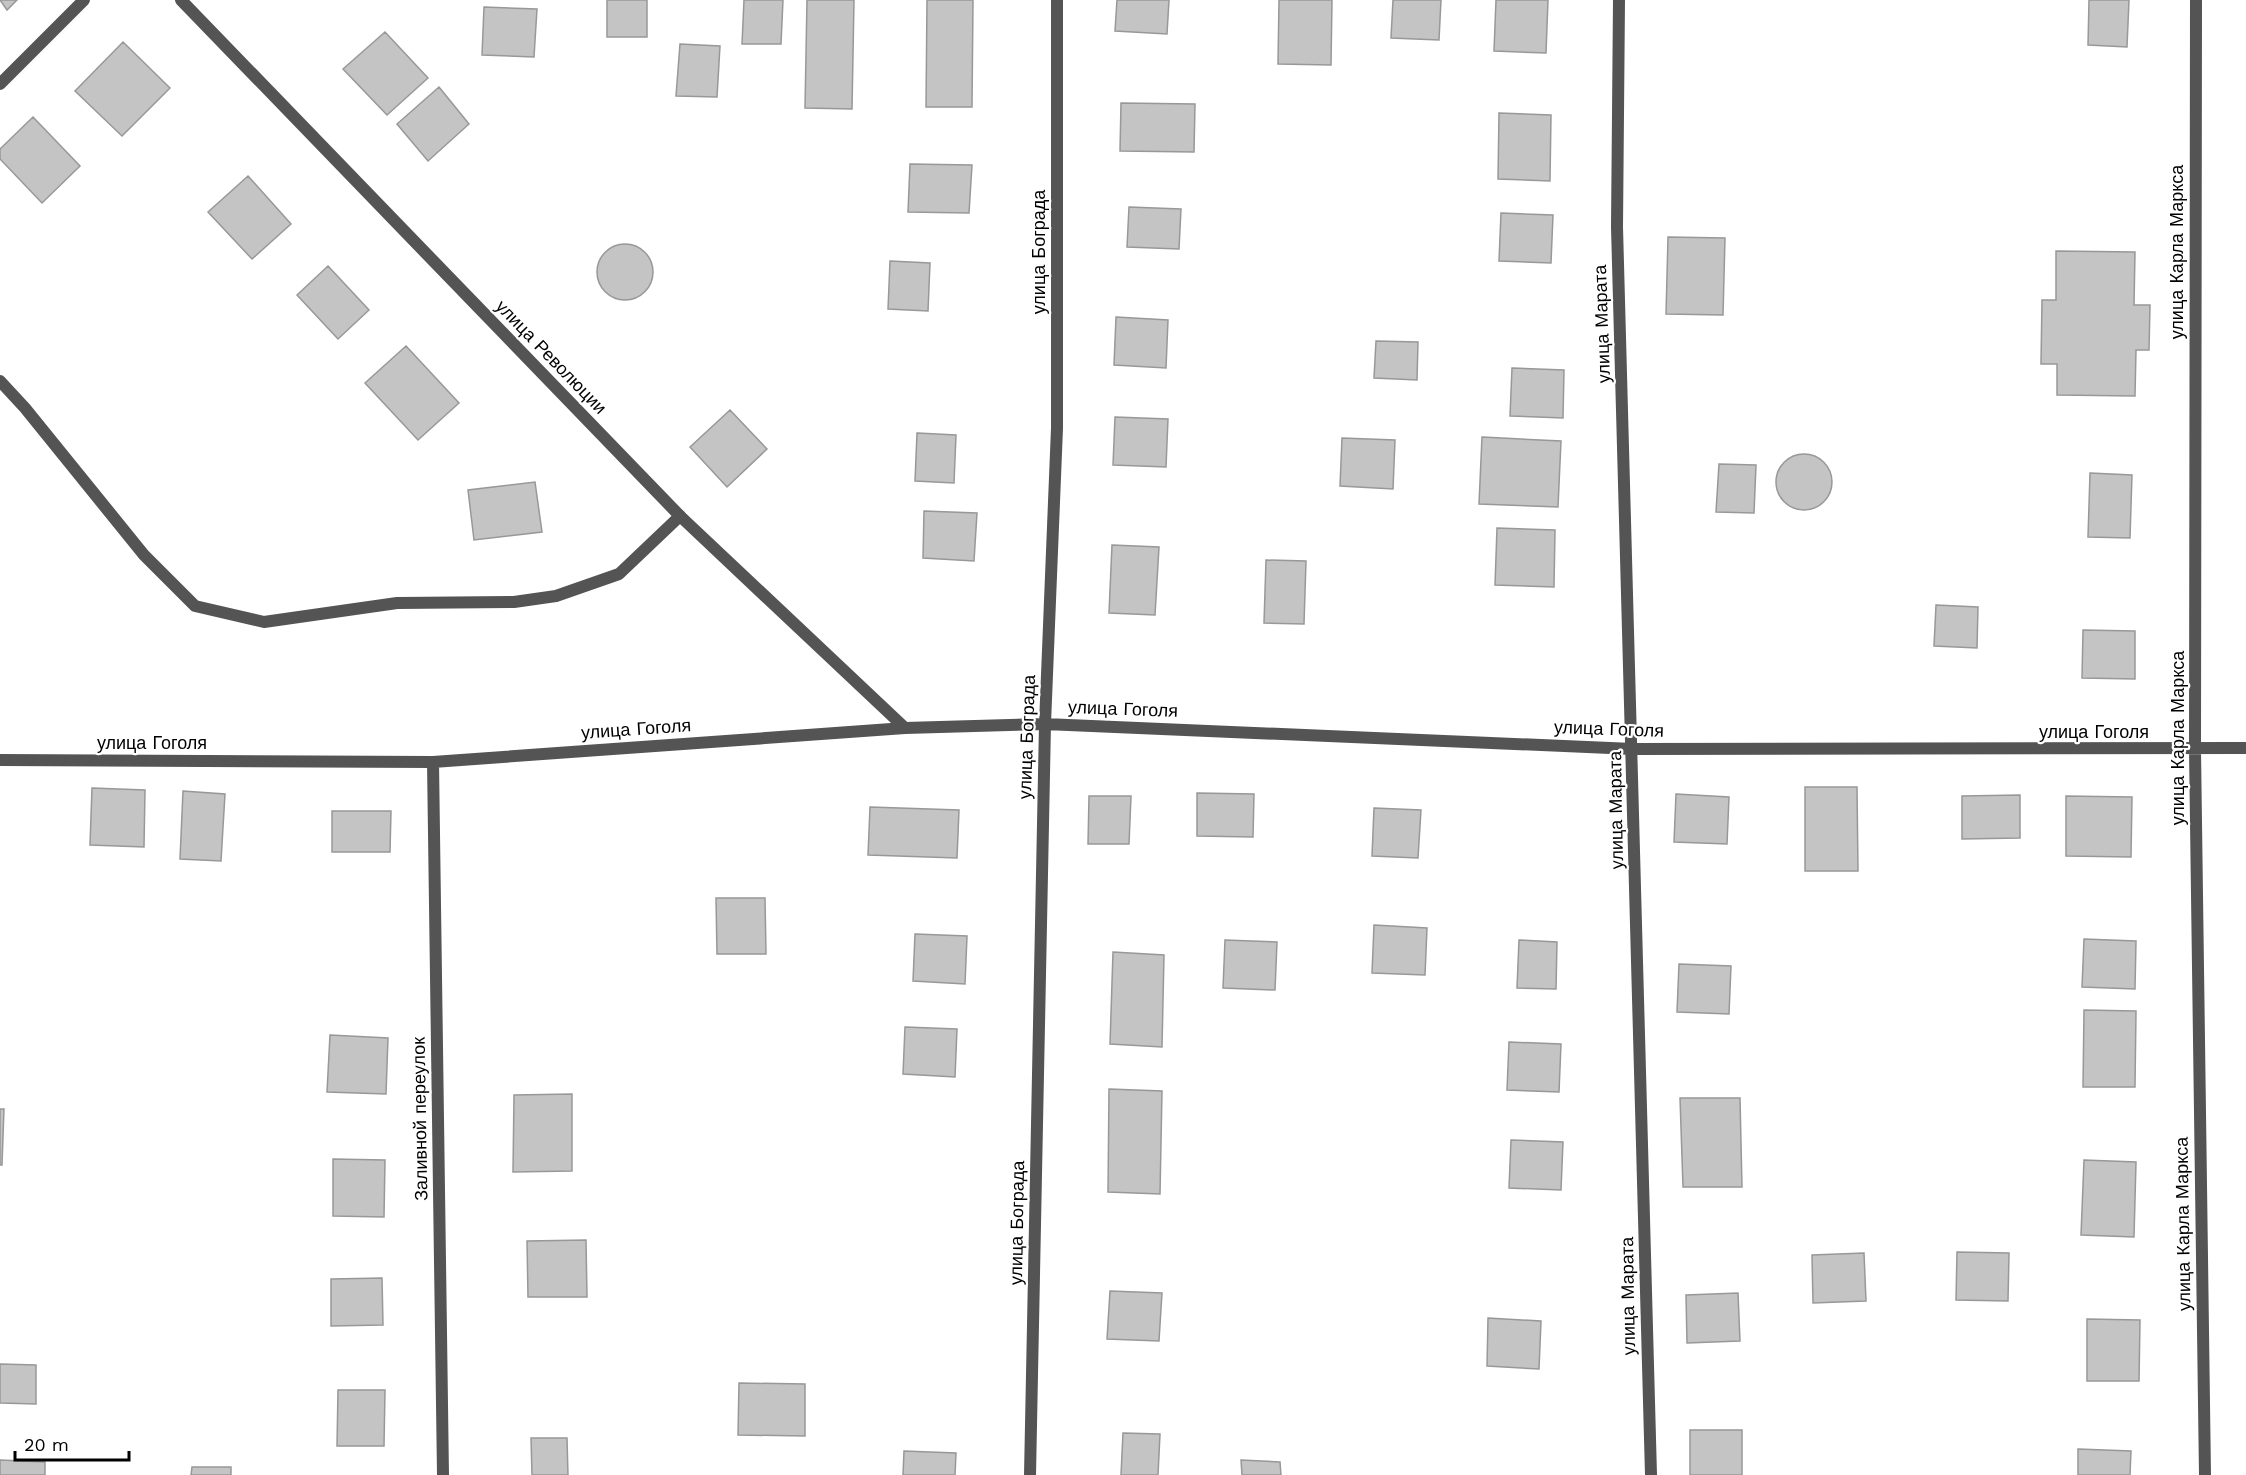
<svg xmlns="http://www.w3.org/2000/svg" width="2246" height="1475" viewBox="0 0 2246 1475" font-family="'Work Sans',sans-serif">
<rect width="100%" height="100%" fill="#fff"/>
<!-- building -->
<path fill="#c4c4c4" stroke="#989898" stroke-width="1.5" d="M0,0H17L7,10Z
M607,0H647V37H607Z
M744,0H783L781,44H742Z
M807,0H854L852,109L805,108Z
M927,0H973L972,107H926Z
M1117,0H1169L1167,34L1115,31Z
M1279,0H1332L1331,65L1278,64Z
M1393,0H1441L1439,40L1391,38Z
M1496,0H1548L1546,53L1494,51Z
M2089,0H2129L2127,47L2088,45Z
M484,7L537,9L534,57L482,55Z
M385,32L428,78L387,115L343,69Z
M123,42L170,88L122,136L75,91Z
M680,44L720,46L717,97L676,96Z
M439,87L469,124L428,161L397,124Z
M1121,103L1195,104L1194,152L1120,151Z
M1499,113L1551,115L1550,181L1498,179Z
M33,117L80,166L42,203L0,159V149Z
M910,164L972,165L969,213L908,212Z
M248,176L291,224L252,259L208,212Z
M1129,207L1181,209L1179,249L1127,247Z
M1501,213L1553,215L1551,263L1499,261Z
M1668,237L1725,238L1723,315L1666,314Z
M597 272a28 28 0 1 1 56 0a28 28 0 1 1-56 0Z
M2056,251L2135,252L2134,305H2150L2149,350H2136L2135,396L2057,395V364H2041L2042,300H2056Z
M890,261L930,263L928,311L888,309Z
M328,266L369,310L338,339L297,295Z
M1116,317L1168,320L1166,368L1114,365Z
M1376,341L1418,342L1417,380L1374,378Z
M406,346L459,403L418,440L365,383Z
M1512,368L1564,370L1563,418L1510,416Z
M730,410L767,449L727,487L690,447Z
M1115,417L1168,419L1166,467L1113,465Z
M917,433L956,435L954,483L915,481Z
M1482,437L1561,441L1558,507L1479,504Z
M1342,438L1395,440L1393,489L1340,486Z
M1776 482a28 28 0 1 1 56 0a28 28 0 1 1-56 0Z
M1719,464L1756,465L1754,513L1716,512Z
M2090,473L2132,475L2130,538L2088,537Z
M535,482L542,532L474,540L468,490Z
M924,511L977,513L974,561L923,558Z
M1497,528L1555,530L1554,587L1495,585Z
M1112,545L1159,547L1155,615L1109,613Z
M1266,560L1306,561L1304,624L1264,623Z
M1936,605L1978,607L1977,648L1934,646Z
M2083,630L2135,631V679L2082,678Z
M1805,787H1857L1858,871H1805Z
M92,788L145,790L144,847L90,845Z
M183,791L225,794L221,861L180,859Z
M1197,793L1254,794L1253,837L1197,836Z
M1676,794L1729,797L1727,844L1674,842Z
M2020,795V838L1962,839V796Z
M1089,796H1131L1129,844H1088Z
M2066,796L2132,797L2131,857L2066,856Z
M870,807L959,810L957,858L868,855Z
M1374,808L1421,810L1418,858L1372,856Z
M332,811H391L390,852H332Z
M716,898H765L766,954H717Z
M1374,925L1427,928L1425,975L1372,973Z
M915,934L967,936L965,984L913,981Z
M2084,939L2136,941L2135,989L2082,987Z
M1225,940L1277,942L1275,990L1223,988Z
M1519,940L1557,942L1556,989L1517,988Z
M1113,952L1164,955L1162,1047L1110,1044Z
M1679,964L1731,966L1729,1014L1677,1012Z
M2084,1010L2136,1011L2135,1087H2083Z
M905,1027L957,1029L955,1077L903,1074Z
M330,1035L388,1038L386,1094L327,1092Z
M1509,1042L1561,1044L1559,1092L1507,1090Z
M1109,1089L1162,1091L1160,1194L1108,1192Z
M572,1094V1171L513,1172L514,1095Z
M1680,1098H1740L1742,1187H1683Z
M0,1109H4L2,1165H0Z
M1511,1140L1563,1142L1561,1190L1509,1188Z
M333,1159L385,1160L384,1217L333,1216Z
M2084,1160L2136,1162L2134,1237L2081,1235Z
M586,1240L587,1297H528L527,1241Z
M1957,1252L2009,1253L2008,1301L1956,1300Z
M1864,1253L1866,1301L1813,1303L1812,1255Z
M382,1278L383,1325L331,1326V1279Z
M1110,1291L1162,1293L1159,1341L1107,1339Z
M1738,1293L1740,1341L1687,1343L1686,1295Z
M1488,1318L1541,1321L1539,1369L1487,1366Z
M2087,1319L2140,1320L2139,1381H2087Z
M0,1364L36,1365V1404L0,1403Z
M739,1383L805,1384V1436L738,1435Z
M338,1390H385L384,1446H337Z
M1690,1430H1742V1475H1690Z
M1123,1433L1160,1434L1158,1475H1121Z
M531,1438H567L568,1475H532Z
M2078,1449L2131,1451L2130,1475H2078Z
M904,1451L956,1453L955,1475H903Z
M0,1460L45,1462V1475H0Z
M1241,1460L1280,1462L1281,1475H1242Z
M192,1467H231V1475H191Z"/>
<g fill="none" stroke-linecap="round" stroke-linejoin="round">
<!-- lane -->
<path stroke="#545454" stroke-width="12" d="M0,381L25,408L144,555L195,606L264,622L397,603L514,602L556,596L619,574L680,516"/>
<!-- street -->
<path stroke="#545454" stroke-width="12" d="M181,0L680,516L905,728
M1619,0L1617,227L1651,1475
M2196,0L2195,750L2205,1475
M0,84L84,0
M0,760L433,762L905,728L1045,724L1633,749L2246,748
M433,762L443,1475
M1030,1475L1045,724L1057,428V0"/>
</g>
<g text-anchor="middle" stroke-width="4.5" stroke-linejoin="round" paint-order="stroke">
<!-- street labels -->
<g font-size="18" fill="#000" stroke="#fff">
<text transform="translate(1039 252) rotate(-90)" y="6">улица Бограда</text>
<text transform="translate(2177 252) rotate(-90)" y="6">улица Карла Маркса</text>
<text transform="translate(1602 324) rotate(-92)" y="6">улица Марата</text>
<text transform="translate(551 357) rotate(46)" y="6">улица Революции</text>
<text transform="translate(1123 709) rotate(2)" y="6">улица Гоголя</text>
<text transform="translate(636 729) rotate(-4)" y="6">улица Гоголя</text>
<text transform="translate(1609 729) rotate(2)" y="6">улица Гоголя</text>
<text x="2094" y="738">улица Гоголя</text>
<text transform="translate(1027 737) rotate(-88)" y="6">улица Бограда</text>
<text transform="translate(2178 738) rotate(-90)" y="6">улица Карла Маркса</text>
<text x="152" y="749">улица Гоголя</text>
<text transform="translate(1616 810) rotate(-91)" y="6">улица Марата</text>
<text transform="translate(420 1119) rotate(-91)" y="6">Заливной переулок</text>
<text transform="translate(1017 1223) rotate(-89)" y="6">улица Бограда</text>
<text transform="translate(2183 1224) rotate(-91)" y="6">улица Карла Маркса</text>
<text transform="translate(1628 1296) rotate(-91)" y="6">улица Марата</text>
</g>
</g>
<!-- scale -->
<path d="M15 1451v9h114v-9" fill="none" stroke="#000000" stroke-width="3"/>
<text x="24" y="1451" font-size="18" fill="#000000" stroke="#ffffff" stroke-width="4.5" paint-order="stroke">20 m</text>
</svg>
